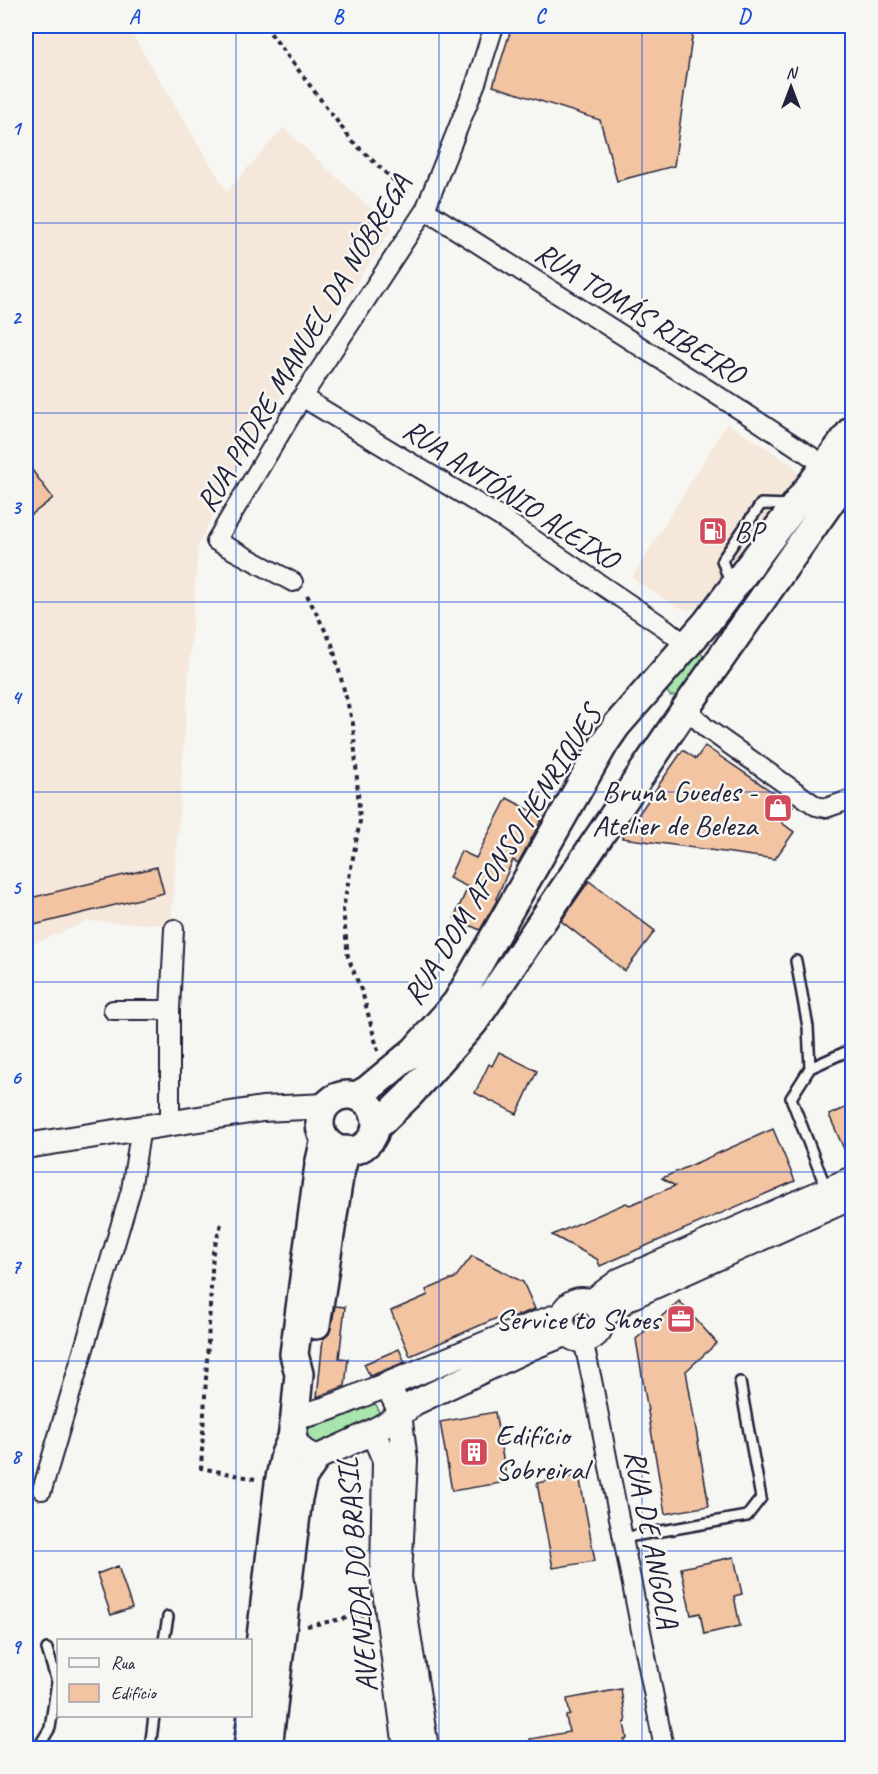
<svg xmlns="http://www.w3.org/2000/svg" width="878" height="1774" viewBox="0 0 878 1774" font-family="Caveat,sans-serif">
<rect width="100%" height="100%" fill="#f6f6f2"/>
<filter id="ink" filterUnits="userSpaceOnUse"><feTurbulence type="fractalNoise" baseFrequency=".0167" numOctaves="2"/><feDisplacementMap in="SourceGraphic" scale="12" xChannelSelector="R" yChannelSelector="G"/><feConvolveMatrix kernelMatrix="1 2 1 2 8 2 1 2 1" color-interpolation-filters="sRGB"/></filter>
<g filter="url(#ink)">
<!-- built -->
<path fill="#f5e7da" d="M26,26H127L227,192L283,128L392,228L240,459L198,546L171,925L88,921L26,947Z
M727,423L791,464L799,473V485L702,607L688,610L675,606L632,578Z"/>
<!-- green -->
<path fill="#a8e5ac" stroke="#658474" stroke-width="1.5" d="M699,652L702,654L704,661L683,695L670,696L665,688Z
M372,1402L377,1406L379,1412L376,1418L317,1443C306,1441 304,1435 310,1426Z"/>
<!-- building -->
<path fill="#f2c4a2" stroke="#22223b" stroke-width="1.5" d="M512,26H677L693,30L674,166L617,181L600,120L493,86Z
M26,462L53,498L26,519Z
M705,746L793,806L782,823L794,832L775,859L622,838L683,750L696,759Z
M507,798L543,817L518,863L513,860L496,899L497,900L480,930L454,918L468,887L449,878L461,851L476,858Z
M157,867L164,893L26,927V899Z
M589,881L655,931L625,971L561,921Z
M499,1052L537,1071L517,1114L475,1093L489,1064L492,1066Z
M852,1105V1165H851L829,1115Z
M773,1129L795,1181L600,1266L597,1259L552,1235L626,1203L630,1205L675,1186L662,1178Z
M472,1256L523,1282L535,1309L508,1319L506,1314L410,1356L391,1311L428,1295L426,1290L455,1278Z
M679,1301L717,1343L686,1371L709,1506L665,1514L636,1339Z
M335,1306L345,1307L339,1358L348,1359L345,1386L317,1397L323,1339L329,1334L331,1328Z
M399,1349L405,1362L370,1376L364,1364Z
M495,1412L507,1482L452,1491L440,1422Z
M579,1475L595,1561L553,1568L537,1483Z
M734,1557L742,1594L734,1596L740,1626L704,1634L700,1613L691,1615L681,1568Z
M118,1566L132,1608L111,1615L97,1574Z
M621,1689L626,1722L624,1723L627,1738L624,1739L626,1749H531L530,1739L569,1732L566,1716L570,1715L567,1699Z"/>
<g fill="none" stroke-linecap="round" stroke-linejoin="round">
<!-- service casing -->
<g stroke="#22223b" stroke-width="14">
<path id="service" d="M730,583L722,560L761,504L790,505
M796,961L808,1027L810,1068L791,1098L826,1188
M810,1068L852,1049
M622,1538L747,1516L761,1498L740,1382
M164,1640L168,1617
M38,1748L50,1728L57,1682L47,1649
M150,1748L154,1716"/>
</g>
<!-- minor casing -->
<g stroke="#22223b" stroke-width="22">
<path id="minor" d="M425,210L756,420L835,472
M302,397L502,518L665,628L686,645
M293,582L216,541L302,397L425,210L476,83L494,26
M686,708L706,728L816,806L826,808L852,799
M113,1010H170
M170,1123V1010L174,929
M583,1340L592,1380L664,1748
M42,1490L131,1190L141,1127"/>
</g>
<!-- tertiary casing -->
<g stroke="#22223b" stroke-width="28">
<path id="tertiary" d="M26,1146L262,1109L326,1106
M562 1320a20 20 0 1 1 40 0a20 20 0 1 1-40 0Z
M591,1302L621,1280L852,1179
M602,1317L630,1297L852,1197
M383,1387L392,1394L398,1406L405,1460L399,1577L426,1748
M295,1416C322,1414 348,1400 374,1390C437,1366 498,1336 562,1315
M373,1432L385,1460L383,1576L406,1748
M292,1438L303,1451L316,1458C351,1442 386,1429 414,1403L530,1348L567,1333"/>
</g>
<!-- secondary casing -->
<g stroke="#22223b" stroke-width="32">
<path id="secondary" d="M320 1123a28 28 0 1 1 56 0a28 28 0 1 1-56 0Z
M356,1096L367,1090L415,1050L457,1002L604,744L617,725L707,622L852,430
M376,1127L410,1094L474,1022L686,708L852,471
M316,1325L339,1177L346,1150
M248,1748L279,1483L285,1454L292,1438L295,1416L299,1374L294,1354L319,1165L325,1139
M268,1748L298,1498L303,1477L316,1458"/>
</g>
<!-- path -->
<path stroke="#22223b" stroke-width="4" stroke-dasharray="4.5 4.5" stroke-linecap="butt" d="M265,26L352,141L410,196
M307,595L332,644L353,724L360,821L343,909L348,957L363,995L378,1051
M221,1224L213,1252L201,1468L255,1479
M307,1626L367,1614"/>
<!-- service -->
<use href="#service" stroke="#f6f6f2" stroke-width="9"/>
<!-- minor -->
<use href="#minor" stroke="#f6f6f2" stroke-width="18"/>
<!-- tertiary -->
<use href="#tertiary" stroke="#f6f6f2" stroke-width="24"/>
<!-- secondary -->
<use href="#secondary" stroke="#f6f6f2" stroke-width="27"/>
</g>
</g>
<!-- grid -->
<path fill="none" stroke="#1d4ed8" stroke-width="1.5" stroke-opacity="0.55" d="M236,26V1640M439,26V1748M642,26V1748M26,223H852M26,413H852M26,602H852M26,792H852M26,982H852M26,1172H852M26,1361H852M26,1551H852M236,1716V1748"/>
<!-- icons -->
<defs>
<g id="fuel-square" transform="scale(1.5)"><rect x="-9" y="-9" width="18" height="18" rx="4" fill="#d1495b" stroke="#f6f6f2"/><path d="M-5.5-6h7V0h2V4h1.3V-2.5L3-4.5l.8-.8L6-3V5H2.5V1h-1V6h-7ZM-4.2-4.7v3.2H.2V-4.7Z" fill="#fff"/></g>
<g id="shop-square" transform="scale(1.5)"><rect x="-9" y="-9" width="18" height="18" rx="4" fill="#d1495b" stroke="#f6f6f2"/><path d="M-5-2.5h2.3a2.7 3.5 0 0 1 5.4 0H5L5.5 6h-11ZM-1.5-2.5h3a1.5 2.3 0 0 0-3 0Z" fill="#fff"/></g>
<g id="office-square" transform="scale(1.5)"><rect x="-9" y="-9" width="18" height="18" rx="4" fill="#d1495b" stroke="#f6f6f2"/><path d="M-6-3h4V-5.5h4V-3h4V5H-6ZM-1-4.5V-3h2v-1.5ZM-6 0V1H6V0Z" fill="#fff"/></g>
<g id="building-square" transform="scale(1.5)"><rect x="-9" y="-9" width="18" height="18" rx="4" fill="#d1495b" stroke="#f6f6f2"/><path d="M-4-6H4V6H1V3H-1V6H-4ZM-2.5-4.3h1.7v1.8h-1.7ZM.8-4.3h1.7v1.8H.8ZM-2.5-1h1.7V.8h-1.7ZM.8-1h1.7V.8H.8Z" fill="#fff"/></g>
</defs>
<g fill-rule="evenodd">
<use href="#fuel-square" x="713" y="531"/>
<use href="#shop-square" x="778" y="808"/>
<use href="#office-square" x="681" y="1319"/>
<use href="#building-square" x="474" y="1452"/>
</g>
<g text-anchor="middle" stroke-width="5" stroke-linejoin="round" paint-order="stroke">
<!-- street labels -->
<g font-size="30" fill="#22223b" stroke="#f6f6f2">
<text transform="translate(640 313) rotate(32)" y="10">RUA TOMÁS RIBEIRO</text>
<text transform="translate(303 343) rotate(-59)" y="10">RUA PADRE MANUEL DA NÓBREGA</text>
<text transform="translate(511 494) rotate(33)" y="10">RUA ANTÓNIO ALEIXO</text>
<text transform="translate(502 855) rotate(-58)" y="10">RUA DOM AFONSO HENRIQUES</text>
<text transform="translate(652 1539) rotate(79)" y="10">RUA DE ANGOLA</text>
<text transform="translate(357 1575) rotate(-95)" y="10">AVENIDA DO BRASIL</text>
</g>
<!-- poi labels -->
<g font-size="30" fill="#22223b" stroke="#f6f6f2" text-anchor="start">
<text x="734" y="541">BP</text>
<text x="757" y="801" text-anchor="end">Bruna Guedes -<tspan x="757" dy="34">Atelier de Beleza</tspan></text>
<text x="660" y="1329" text-anchor="end">Service to Shoes</text>
<text x="495" y="1445">Edifício<tspan x="495" dy="34">Sobreiral</tspan></text>
</g>
</g>
<!-- margin -->
<rect width="878" height="1774" fill="none" stroke="#f6f6f2" stroke-width="66"/>
<!-- legend -->
<rect x="57" y="1639" width="195" height="78" fill="#f6f6f2" stroke="#a1a1a9" stroke-width="1.5"/>
<rect x="69" y="1658" width="30" height="9" fill="#f6f6f2" stroke="#a1a1a9" stroke-width="1.5"/>
<text x="111" y="1669" font-size="18" fill="#22223b">Rua</text>
<rect x="69" y="1684" width="30" height="18" fill="#f2c4a2" stroke="#a1a1a9" stroke-width="1.5"/>
<text x="111" y="1699" font-size="18" fill="#22223b">Edifício</text>
<!-- north arrow -->
<g transform="translate(791 87)" stroke="#f6f6f2" stroke-width="4.5" paint-order="stroke">
<path d="M0-4.5L10 22L0 15L-10 22Z" fill="#22223b"/>
<text y="-9" font-size="16" font-weight="bold" text-anchor="middle" fill="#22223b">N</text>
</g>
<rect x="33" y="33" width="812" height="1708" fill="none" stroke="#1d4ed8" stroke-width="2"/>
<g font-size="20" text-anchor="middle" font-weight="bold" fill="#1d4ed8">
<text x="134" y="23">A</text>
<text x="338" y="23">B</text>
<text x="540" y="23">C</text>
<text x="744" y="23">D</text>
<text x="16" y="135">1</text>
<text x="16" y="324">2</text>
<text x="16" y="514">3</text>
<text x="16" y="704">4</text>
<text x="16" y="894">5</text>
<text x="16" y="1084">6</text>
<text x="16" y="1273">7</text>
<text x="16" y="1463">8</text>
<text x="16" y="1653">9</text>
</g>
</svg>
